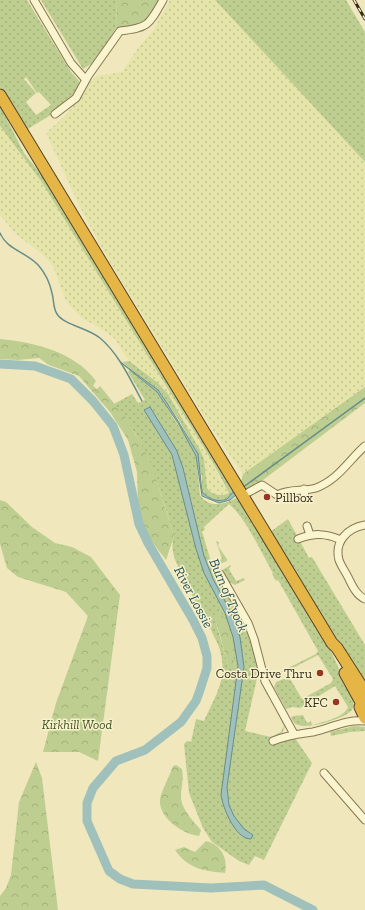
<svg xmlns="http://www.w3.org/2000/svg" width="365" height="910" viewBox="0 0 365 910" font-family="'Zilla Slab',serif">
<defs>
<pattern id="farmland-dots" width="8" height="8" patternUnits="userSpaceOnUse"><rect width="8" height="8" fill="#e5e4a9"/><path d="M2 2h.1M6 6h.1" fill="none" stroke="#c5c491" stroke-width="1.8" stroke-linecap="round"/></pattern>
<pattern id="grass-dots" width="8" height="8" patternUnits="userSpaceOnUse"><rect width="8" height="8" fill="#bdce90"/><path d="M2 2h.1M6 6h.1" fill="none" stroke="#a3b17c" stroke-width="1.8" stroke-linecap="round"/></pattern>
<pattern id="forest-crowns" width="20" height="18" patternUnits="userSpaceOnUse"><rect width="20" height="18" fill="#bdce90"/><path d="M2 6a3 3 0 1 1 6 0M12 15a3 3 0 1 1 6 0" fill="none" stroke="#a3b17c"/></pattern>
</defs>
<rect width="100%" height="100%" fill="#f0e8bc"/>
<!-- farmland -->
<path fill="url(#farmland-dots)" d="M170,0H215L365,162V387L243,474L212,429L104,252L80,207L46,133L67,114L89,83L97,76L122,72L140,45L153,31Z
M0,126L41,181L212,461L220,479L229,493L225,495L215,494L207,488L204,459L200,450L163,387L129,361L115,339L103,330L82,318L72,308L65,299L53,266L42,254L16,234L0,215Z"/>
<!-- grass -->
<path fill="url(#grass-dots)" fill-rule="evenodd" d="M0,0H27L71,72L79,81L78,87L79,88C67,107 46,118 26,130L0,87ZM26,77L37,93L39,92L51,105L36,115L26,102L36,93L24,79Z
M41,0H117L116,28L96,61L83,69Z
M215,0H346L365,32V162Z
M0,106L24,153L47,182L234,491C226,504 212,503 202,492V477L192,443L178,419L161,393L122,362L129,361L158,383L168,394L200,450L204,459L207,488C212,495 222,497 229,493L212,461L41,181L0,126Z
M130,370L157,392L185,436L196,456L200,495C209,509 225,504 236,498V495L329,647L353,699C354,702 354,708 351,711C343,719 309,729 298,725C294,724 293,721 291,718L293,716L303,715L307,723L311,721L312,725C322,722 344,718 348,707L335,686L300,708L293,707L286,709L274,687L276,682L289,677L302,699L331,683L333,679L318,655L291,669L280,672L316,654L318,651L278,580L276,581L272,574L273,573C262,554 246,518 229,504L204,527L205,530L202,531L214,572L248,630L258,671L268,694L267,695L258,674L245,731L271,737L281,732L284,726L275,707L285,726L282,734L272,738H295L312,763L264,860L255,856L249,865L239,861L212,842L203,828L189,793L184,744L187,741L191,742L196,719L204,721C216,694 229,677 219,647C215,637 209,628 207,618L200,619L201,615L180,569C174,561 170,546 174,536C159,487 148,444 114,404L132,394L138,403L145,400L128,372ZM216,623L230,641L235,668L228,665Z
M288,519L309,558L312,557L365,645V684L270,532Z
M216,541L219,542L218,546L227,559V561L219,564L218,561L222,559Z
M231,565L229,569L236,581L244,578L245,580L235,585L229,582L222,570Z
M354,726L365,727V731L350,732L331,736L330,732Z"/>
<!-- forest -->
<path fill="url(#forest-crowns)" d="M117,0H159C145,26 146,26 116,28Z
M0,339C34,342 75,352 96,381L93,386L97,389L100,386L125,417L144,449L152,466L174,536L166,560L147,535L138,509L137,472L128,440L110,412L79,376L49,365L39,358L18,360L0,359Z
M365,387V403L247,492L241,482L243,474Z
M0,500L6,502L32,527L55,543L72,547L91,557L120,595L98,761L79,752H43L56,703L88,616L66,592L18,577L7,568L0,544Z
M221,611L229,629L235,668L231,669L228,665L214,614Z
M36,762L42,778L58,910H0V896L6,888L11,875L19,802Z
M176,765L182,769C184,779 181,787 181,797C181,809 194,822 201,830L199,836C182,834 154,815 161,795C164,785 170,776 173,766Z
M206,841C222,845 228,859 225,873C204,871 188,869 175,850L184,847L195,852Z"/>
<!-- water -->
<path fill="#a0c0bb" stroke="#678e8a" d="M119,361L158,390L167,403L198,454L202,492C209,499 218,503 227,499L234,491L236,495L230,500L219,503L202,496L196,456L178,423L157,392Z
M150,407L177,451L183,468L204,556L213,579L231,612L240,637L244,667L227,787L229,805L234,816L244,829L253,835L251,839C235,839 223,808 221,795L238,666L233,637L225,613L204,573L196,549L172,455L144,410Z"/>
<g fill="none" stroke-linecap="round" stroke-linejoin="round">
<!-- stream -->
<path stroke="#678e8a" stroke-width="1.5" d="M0,233C7,250 27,252 39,266C45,273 50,284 52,293C54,300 53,308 57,314C64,325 88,328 100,338C119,354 130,379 142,401
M242,488L365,398"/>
<!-- river -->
<path stroke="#a0c0bb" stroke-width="9" d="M0,364L35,366L71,379L93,401L113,426L124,455L139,524L148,543L193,620L202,638L207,656V668L200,690L196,701L181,722L145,750L116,761L93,788L87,803V821L109,871L120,879L133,884L211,888L264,885L313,910"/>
<!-- minor casing -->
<g stroke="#877755" stroke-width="9">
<path id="minor" d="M34,0L71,63L86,80
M55,114L76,98L88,76L120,31C148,28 149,25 163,0
M304,489L305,498
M249,492L262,485L277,495C290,488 303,492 316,488C338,480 349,460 365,446
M365,525C348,528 334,541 339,560C341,566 345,571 348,577C352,585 356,595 365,599
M307,526L310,535
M298,539C315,533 325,533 341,540
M220,574L248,623L254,639L265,681L294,734
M273,741C287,735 299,734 313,732C331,728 346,719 365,721
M324,773L365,820"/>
</g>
<!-- highway casing -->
<g stroke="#55442a" stroke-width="13">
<path id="highway" d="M0,95L332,643L337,648L362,687L365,689
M345,673L361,702
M364,697L360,707L365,718"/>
</g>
<!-- minor -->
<use href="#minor" stroke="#faf4cf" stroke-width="7"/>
<!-- highway -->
<use href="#highway" stroke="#e5b646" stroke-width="11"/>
<!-- rail casing -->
<g stroke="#362c1a" stroke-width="3">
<path id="rail" d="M354,0L365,19"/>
</g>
<!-- rail -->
<use href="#rail" stroke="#f7f1cc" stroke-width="1.5" stroke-dasharray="4.5" stroke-linecap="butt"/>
</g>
<!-- markers -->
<g fill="#932" stroke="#f7f1cc" stroke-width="1.5">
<circle cx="267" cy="497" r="4"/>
<circle cx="320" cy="673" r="4"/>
<circle cx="336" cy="702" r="4"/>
</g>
<g text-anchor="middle" stroke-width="3" stroke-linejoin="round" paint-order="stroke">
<!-- poi labels -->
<g font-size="13" fill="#362c1a" stroke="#f7f1cc" text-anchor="end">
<text x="275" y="502" text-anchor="start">Pillbox</text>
<text x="312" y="678">Costa Drive Thru</text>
<text x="328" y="707">KFC</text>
</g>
<!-- park labels -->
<g font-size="13" font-style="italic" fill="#3f5320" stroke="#f7f1cc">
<text x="77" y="729">Kirkhill Wood</text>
</g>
<!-- water labels -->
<g font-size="14" font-style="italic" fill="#295357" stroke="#f7f1cc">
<text transform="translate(229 595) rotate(67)" y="5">Burn of Tyock</text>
<text transform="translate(194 597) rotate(62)" y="5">River Lossie</text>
</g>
</g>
</svg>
